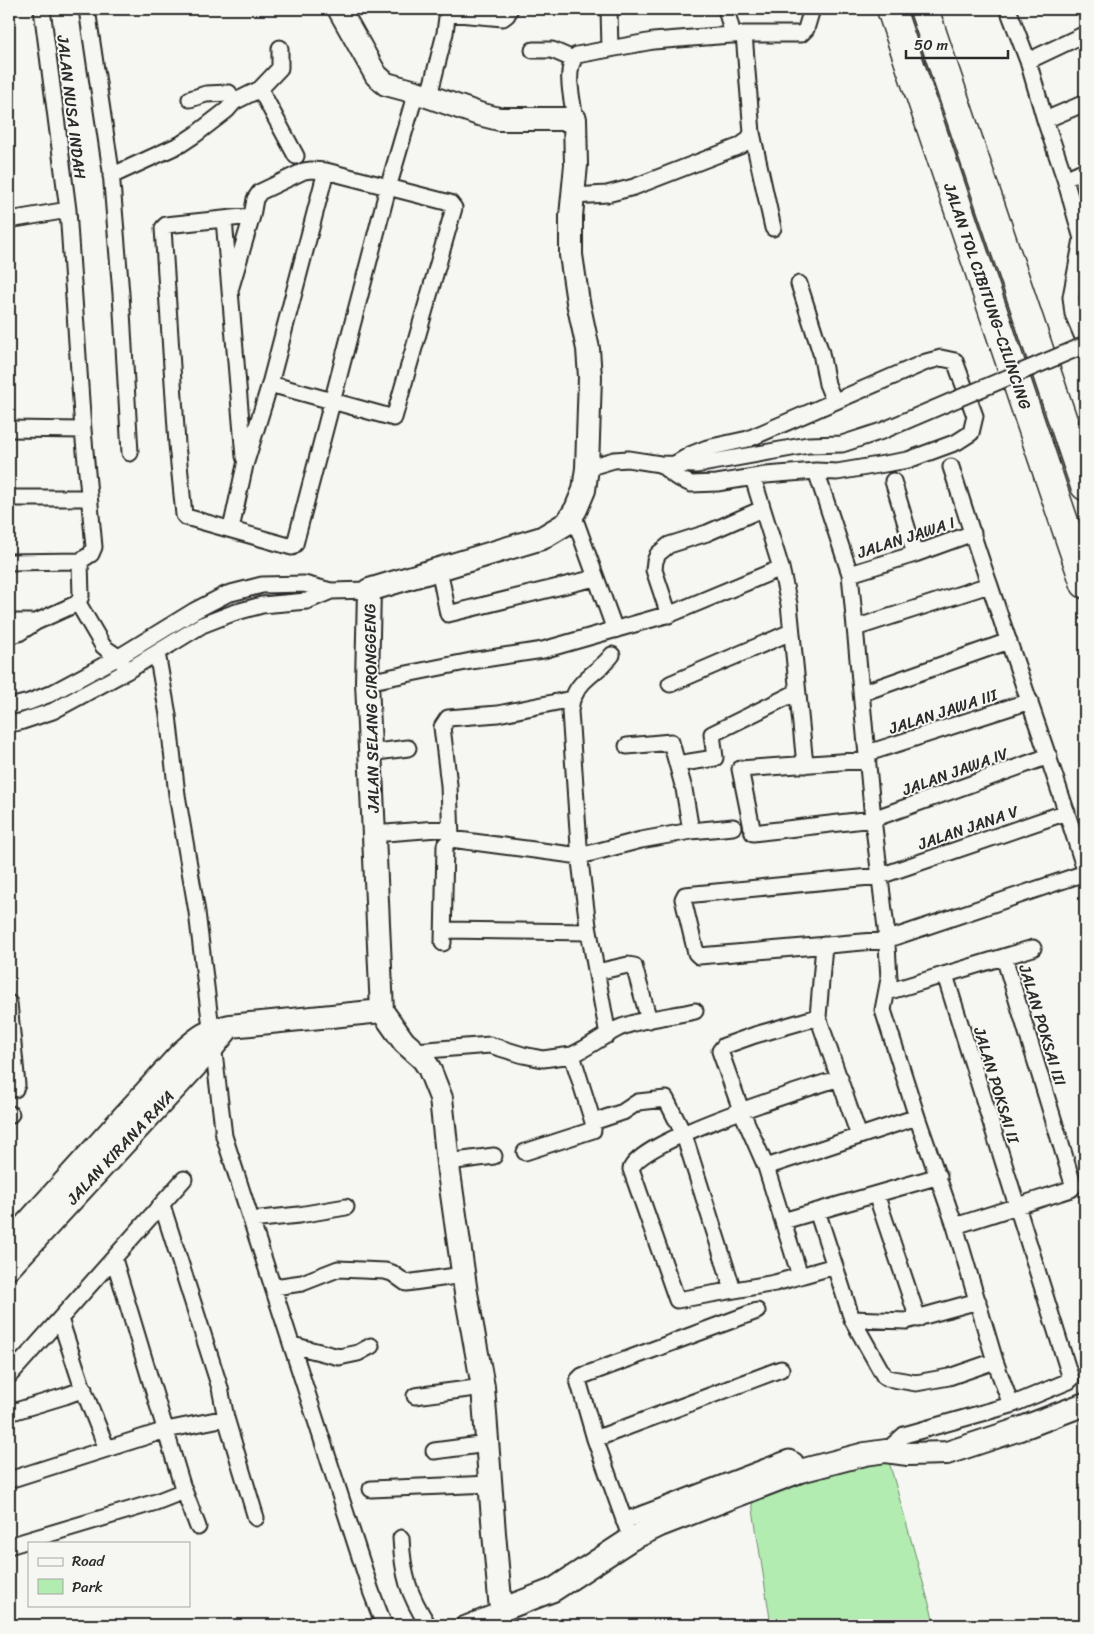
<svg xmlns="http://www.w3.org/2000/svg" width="1094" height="1634" viewBox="0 0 1094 1634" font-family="Sriracha,sans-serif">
<rect width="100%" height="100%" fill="#f6f6f2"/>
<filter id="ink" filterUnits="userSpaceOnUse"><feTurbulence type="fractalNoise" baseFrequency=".02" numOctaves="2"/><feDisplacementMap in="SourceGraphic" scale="10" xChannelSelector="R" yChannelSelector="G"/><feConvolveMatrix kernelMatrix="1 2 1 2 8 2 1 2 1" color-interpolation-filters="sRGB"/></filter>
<g filter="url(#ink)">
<!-- green -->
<path fill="#b2ecb0" stroke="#6e8c6e" d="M886,1451L935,1625H771L750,1490Z"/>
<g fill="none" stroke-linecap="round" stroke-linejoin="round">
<!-- street casing -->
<g stroke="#2b2b2b" stroke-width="19">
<path id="street" d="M42,9L68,210L83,430L94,547L91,554L80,561L81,596L78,603
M87,9L111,171L121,294L130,453
M609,9L610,49
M726,9L733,35
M1008,9L1028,61L1045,120L1065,179L1082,239L1071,297L1073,314L1085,342
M447,13L503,18L507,15L510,9
M744,34L752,133L773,228
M533,50H552L573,59
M1028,61L1085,34
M260,89L296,156
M429,96L445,33L448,9
M190,99L206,94L229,93L234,102
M575,119C573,102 563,68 577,55L653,41L744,34H801L806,29L812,9
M1045,120L1085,103
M111,176L181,144L196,134L227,110L234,102L260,89L280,68V48
M1065,179L1085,170
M573,196L607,194L634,187L740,146L748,140L752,133
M252,216L166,225L163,228L177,444L184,515L186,517L292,547L295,544L388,188L416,92
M224,219L244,457
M9,220L68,210
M799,284L821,353L827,384L834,401
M230,290L252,216L255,199L260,192L304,171L311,170L326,171L450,203L454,208L394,418L270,384
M9,429L83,430
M660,464L676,477L691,484L717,483L766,475L816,471L837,472L908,460L957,442L971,433L975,416L955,361L941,358L926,362L748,439L707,448L692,454L675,464
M951,467C964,507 976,547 990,586C1021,680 1055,772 1084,867V872L1082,874L886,940L699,956L696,953L683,899L685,895L880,876L1067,812
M587,468L614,460L628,459L660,464L696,465L808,445L842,444L882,431L957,399
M816,471L850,574L873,819L886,928L889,979L883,1010L917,1117L955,1226L995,1361L1011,1405
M753,478L781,568L789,604L805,765
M893,481L915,554
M9,498H89
M573,514L615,630
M231,529L245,465L270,384L326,171
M9,562L80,561
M439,569L448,614L595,578
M850,574L915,554L973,533
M78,603L103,646C110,653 117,654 122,662
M669,615L654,570L655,561L658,554L669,545L707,533L762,509
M9,622H36
M855,628L989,585
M9,636L19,633L36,622L78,603
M157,653L168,715L177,795L197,912L224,1136L371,1591L384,1625
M367,682L471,661L543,650L673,613L781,568
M670,684L791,632
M862,693L1009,641
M9,707L29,702L50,694L119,657L194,611L227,594L262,585L304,584L331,591L369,590
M9,724L20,722L53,711L127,671L202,625L233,613L262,605L307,601L331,591
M627,746L671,742L684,789L691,831
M369,753L408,748
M868,753L1030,701
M868,760L740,769L753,833L873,819L1049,756
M677,764L715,758L712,734L797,692
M373,834L450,828
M451,839L580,856L641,840L691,831L733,827
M443,930L589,932
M443,943L445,845L451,839L449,785L442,727L448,718L498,714L572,699
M824,945L818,1017L859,1136
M597,972L628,965L634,966L649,1020
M887,992L1033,948
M9,1003L17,1085L15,1089L9,1090
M608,1035L588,926L580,861L570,711C571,706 571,700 574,696C581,678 601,670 612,655
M415,1051L490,1045L523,1055L543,1059L572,1055
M9,1116L11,1114
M593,1122L623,1112L638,1102L666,1099L684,1135L733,1290
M525,1152L593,1130V1122L572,1055C589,1047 603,1036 619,1028C639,1019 673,1016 695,1011
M448,1162L494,1156
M766,1167L917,1117
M876,1194L918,1319
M162,1205L220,1388L226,1418L256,1518
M817,1211L852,1319L884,1376L887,1378L916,1383L949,1377L995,1361
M251,1220L299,1215L346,1207
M783,1221L939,1176
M955,1226L1071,1189L1073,1187V1184L1004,957
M114,1259L182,1485L198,1527
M835,1266L775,1283L677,1300L631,1169C641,1139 805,1089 840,1078
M800,1276L766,1167L741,1110L720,1051L724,1046L755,1035L818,1017
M274,1287L302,1283L338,1269L385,1271L392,1273L406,1283L463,1275
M60,1319L82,1386L107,1449
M852,1319L906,1321L978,1301
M292,1345L339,1357L358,1353L371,1346
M9,1359L18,1366L9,1376
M18,1366L184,1179
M415,1396L483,1387
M9,1413L65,1396L84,1389
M595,1439L781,1369
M434,1451L487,1444
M886,1451L904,1435L1011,1405L1069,1381L1071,1379L945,975
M9,1480L166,1430L226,1418
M371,1489L491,1484
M624,1521L789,1458L795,1461L800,1471
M401,1538C403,1576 408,1593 428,1625
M631,1539L595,1439L578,1380L582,1376L757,1311
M9,1546L156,1502L184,1491
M463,1625L501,1610L505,1625"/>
</g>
<!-- secondary casing -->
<g stroke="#2b2b2b" stroke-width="26">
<path id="secondary" d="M339,9L376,75L386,84L416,92L479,114L499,119H575L576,165L571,216V255L578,302L588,349L590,377L587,468L584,490L576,509L567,523L542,538L369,590L367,682L382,1011
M382,1011L404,1042L423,1059L429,1068L441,1098L449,1173L466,1293L483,1387L494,1533L501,1610L553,1590L631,1539L660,1525L800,1471L865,1454L886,1451L908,1454L947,1453L1017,1430L1085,1404
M9,1243L182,1052C200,1036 206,1031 230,1026L382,1011
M9,1268L214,1046L230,1026"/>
</g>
<!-- highway casing -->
<g stroke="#2b2b2b" stroke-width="31">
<path id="highway" d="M891,9L1085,584
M924,9L1085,486"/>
</g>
<!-- street -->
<use href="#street" stroke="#f6f6f2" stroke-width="15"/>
<!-- secondary -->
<use href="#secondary" stroke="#f6f6f2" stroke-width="22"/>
<!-- highway -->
<use href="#highway" stroke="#f6f6f2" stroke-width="28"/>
<!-- street-bridge casing -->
<g stroke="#2b2b2b" stroke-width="19" stroke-linecap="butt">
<path id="street-bridge" d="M957,399L1085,345"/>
</g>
<!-- street-bridge -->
<use href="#street-bridge" stroke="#f6f6f2" stroke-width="15"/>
</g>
</g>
<g text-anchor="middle" stroke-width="4" stroke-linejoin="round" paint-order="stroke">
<!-- street labels -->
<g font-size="16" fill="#2b2b2b" stroke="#f6f6f2">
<text transform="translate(72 107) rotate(83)" y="6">JALAN NUSA INDAH</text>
<text transform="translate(988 296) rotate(71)" y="6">JALAN TOL CIBITUNG–CILINCING</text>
<text transform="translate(906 537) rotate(-18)" y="6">JALAN JAWA I</text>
<text transform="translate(371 708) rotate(-91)" y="6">JALAN SELANG CIRONGGENG</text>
<text transform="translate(943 711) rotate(-18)" y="6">JALAN JAWA III</text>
<text transform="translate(955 771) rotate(-20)" y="6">JALAN JAWA IV</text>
<text transform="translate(968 827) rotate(-19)" y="6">JALAN JANA V</text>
<text transform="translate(1043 1025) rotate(73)" y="6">JALAN POKSAI III</text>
<text transform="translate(997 1085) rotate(73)" y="6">JALAN POKSAI II</text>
<text transform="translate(120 1147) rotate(-47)" y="6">JALAN KIRANA RAYA</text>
</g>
</g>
<!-- margin -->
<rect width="1094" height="1634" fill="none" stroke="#f6f6f2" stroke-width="30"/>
<rect x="15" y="15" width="1064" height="1604" fill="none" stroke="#2b2b2b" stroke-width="2" filter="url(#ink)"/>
<!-- legend -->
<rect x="28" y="1542" width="162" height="65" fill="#f6f6f2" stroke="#a5a5a2"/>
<rect x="38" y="1558" width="25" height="8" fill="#f6f6f2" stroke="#a5a5a2"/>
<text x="72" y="1566" font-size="15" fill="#2b2b2b">Road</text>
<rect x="38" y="1579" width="25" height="15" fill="#b2ecb0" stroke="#a5a5a2"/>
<text x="72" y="1592" font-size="15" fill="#2b2b2b">Park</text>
<!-- scale -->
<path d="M906 50v8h102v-8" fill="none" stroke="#2b2b2b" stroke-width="2.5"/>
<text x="914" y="50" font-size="15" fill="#2b2b2b" stroke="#f6f6f2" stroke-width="4" paint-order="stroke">50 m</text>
</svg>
